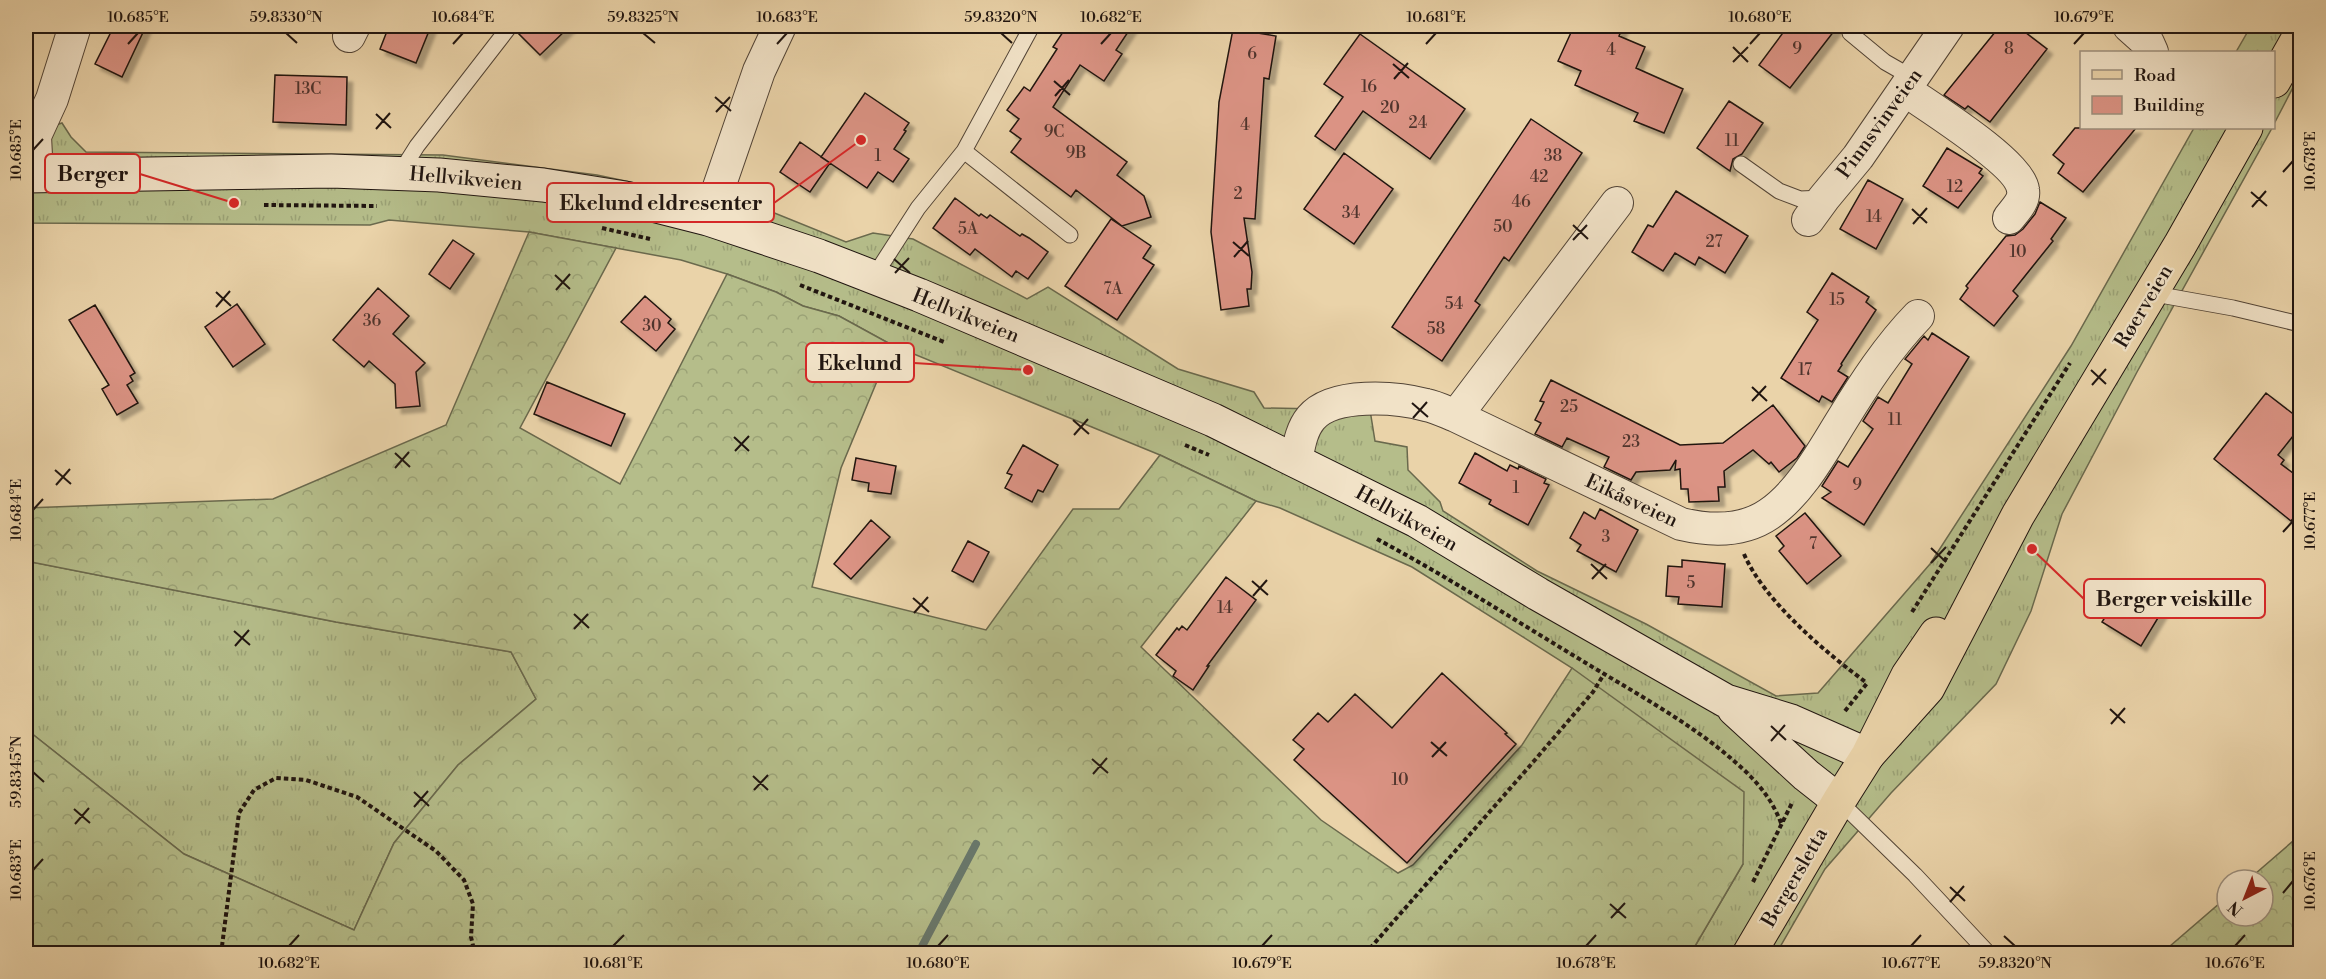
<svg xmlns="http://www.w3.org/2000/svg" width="2326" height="979" viewBox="0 0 2326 979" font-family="'Libre Bodoni',serif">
<defs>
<pattern id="grass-tufts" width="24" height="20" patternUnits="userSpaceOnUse" patternTransform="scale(1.5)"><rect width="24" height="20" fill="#b5bd8a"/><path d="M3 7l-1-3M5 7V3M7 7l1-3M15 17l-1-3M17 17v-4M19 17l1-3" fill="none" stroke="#9ba276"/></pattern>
<pattern id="forest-crowns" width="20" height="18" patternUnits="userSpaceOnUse" patternTransform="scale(1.5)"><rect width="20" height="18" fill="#b5bd8a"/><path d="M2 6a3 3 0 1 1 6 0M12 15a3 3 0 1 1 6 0" fill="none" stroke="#9ba276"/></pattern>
<filter id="shadow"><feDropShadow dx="5.5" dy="5.5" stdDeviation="1.5" flood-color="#0004"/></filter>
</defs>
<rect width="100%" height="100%" fill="#ead3a9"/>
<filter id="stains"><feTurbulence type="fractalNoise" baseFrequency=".00333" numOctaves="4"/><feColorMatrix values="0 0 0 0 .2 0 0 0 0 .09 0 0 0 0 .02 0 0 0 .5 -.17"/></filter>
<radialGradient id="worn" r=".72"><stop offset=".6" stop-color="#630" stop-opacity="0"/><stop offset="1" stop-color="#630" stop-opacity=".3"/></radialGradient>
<!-- grass -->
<path fill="url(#grass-tufts)" stroke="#6a694d" stroke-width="1.5" d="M2251,26H2300V74L2274,124V52H2236Z
M62,123L71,137L86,152L443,155L597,175L772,212L846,242L873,233L913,239L1027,299L1048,287L1178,369L1254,392L1264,408L1370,410L1375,441L1407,447L1408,470L1440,502L1443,511L1537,571L1646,624L1776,696L1818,693L1930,564L2071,346L2194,128H2272L2137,372L2062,514L2031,611L1996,684L1891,793L1825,869L1776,954L1691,953L1743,864L1572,668L1412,567L1280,508L1256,501L1160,455L892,345L839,316L803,306L776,292L727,274L681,260L529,232L389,220L370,225L26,223V135Z
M26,561L336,622L511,652L536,699L458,765L394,843L354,930L184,854L26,729Z"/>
<!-- forest -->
<path fill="url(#forest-crowns)" stroke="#6a694d" stroke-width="1.5" d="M529,232L616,248L520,428L620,484L727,274L776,292L803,306L839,316L892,345L841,468L812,587L986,630L1073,509H1119L1160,455L1256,501L1141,647L1321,820L1398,873L1413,865L1522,745L1572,668L1744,792L1743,864L1691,953H26V729L184,854L354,930L394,843L458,765L536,699L511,652L336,622L26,561V508L273,499L446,425Z
M2300,835V953H2162L2227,897V916H2263V880H2248Z"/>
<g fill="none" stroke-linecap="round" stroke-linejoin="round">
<!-- stream -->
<path stroke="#68776b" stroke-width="8" d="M918,954L976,844"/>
</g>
<!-- building -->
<path fill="#db9384" stroke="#201510" stroke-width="1.5" filter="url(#shadow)" d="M114,26H146L122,77L95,64Z
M389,26H431L416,63L380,49Z
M520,26H570L540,55L517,32Z
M1067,26H1132L1116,50L1122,54L1104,81L1080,65L1053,107L1127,162L1117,175L1144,196L1151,217L1122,226L1076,190L1071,197L1011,152L1021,139L1010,131L1019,119L1007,110L1024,87L1030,91L1057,49L1053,47Z
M1574,26H1623L1619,36L1645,47L1636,68L1683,89L1664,133L1634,121L1638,113L1575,85L1581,71L1558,61Z
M1788,26H1838L1790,88L1759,65Z
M2000,26H2017L2047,49L1990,122L1968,106L1965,109L1944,95Z
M1233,29L1276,36L1269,79L1264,78L1255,219L1244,218L1252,272L1251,289H1247L1249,306L1221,310L1211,232L1219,102Z
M1360,34L1465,109L1430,159L1363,111L1335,150L1315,136L1343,97L1324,84Z
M275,75L347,77L346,125L273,122Z
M865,93L909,123L904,130L906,131L894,149L909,159L893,182L878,172L867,188L821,157Z
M1729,101L1763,123L1742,154L1733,159L1730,171L1697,148Z
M1531,119L1582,153L1509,261L1504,257L1475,301L1480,305L1442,361L1392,327Z
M2075,128H2136L2083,192L2058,173L2064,164L2053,155Z
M800,142L830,163L810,192L780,172Z
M1947,148L1982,169L1979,173L1983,176L1958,208L1923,186Z
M1344,153L1393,189L1354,244L1304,209Z
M1868,180L1903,199L1876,249L1840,229Z
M1676,191L1748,236L1725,273L1699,257L1695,265L1675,253L1663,271L1632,252L1648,225L1653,227Z
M955,198L979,216L981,214L987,218L990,215L1020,236L1022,234L1029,238L1048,252L1028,279L1016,271L1012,277L975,249L970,255L933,228Z
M2040,202L2066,218L2051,239L2053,241L2013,291L2018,296L1994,326L1960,299L1968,288L1966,286L2006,236L2015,235L2023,229L2035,214Z
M1111,219L1151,246L1143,258L1154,265L1117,320L1065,286Z
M453,240L474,254L450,289L429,274Z
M1832,273L1869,297L1866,302L1876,310L1841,364L1842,365L1838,371L1848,377L1832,402L1822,396L1819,402L1781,378L1818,320L1807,312Z
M378,288L409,316L393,334L425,363L416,372L420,406L396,408L395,384L369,361L364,367L333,340Z
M645,296L671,319L668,323L675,329L656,351L621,322Z
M237,304L265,344L233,367L205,327Z
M95,305L135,373L130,376L133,381L127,385L138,403L117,415L102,389L109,385L69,320Z
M1932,333L1969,357L1864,525L1822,498L1831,492L1822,486L1838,461L1848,467L1873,429L1863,421L1878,397L1888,403L1912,364L1905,359L1924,336L1928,340Z
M1551,380L1680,445L1723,443L1773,405L1805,446L1797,458L1779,472L1771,462L1769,464L1753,450L1724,471L1725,487H1718L1719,501L1689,502L1688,489H1681L1680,469L1675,470L1676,460L1670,470L1636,472L1631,480L1604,467L1609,457L1567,438L1562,447L1535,434L1541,423L1535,420L1544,402L1540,401Z
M547,382L625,414L611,446L534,414Z
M2266,393L2301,420V426L2278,455L2284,460L2281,464L2301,479V509L2291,521L2214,459Z
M1023,445L1058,465L1043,492L1038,490L1032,502L1005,488L1012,475L1007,473Z
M1475,453L1507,471L1510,465L1518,469L1519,466L1546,479L1544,483L1549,485L1528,525L1489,504L1491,500L1459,483Z
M856,458L896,466L891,494L868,491L869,483L852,480Z
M1600,509L1638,530L1616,572L1577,551L1581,545L1570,538L1584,512L1595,519Z
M1805,513L1841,556L1807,584L1779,551L1784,546L1776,536Z
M871,520L890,537L851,579L834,564Z
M968,541L989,552L973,582L952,571Z
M1682,560L1725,564L1722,607L1678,604L1679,597L1666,596L1668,566L1682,567Z
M1226,577L1256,600L1207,666H1209L1193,690L1173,676L1176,671L1156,655L1177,628L1179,630L1182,626L1187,630Z
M2133,590L2164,608L2141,646L2102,622L2117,598L2125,603Z
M1442,673L1507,733L1505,734L1516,744L1407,863L1294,760L1304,749L1293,740L1318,713L1328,722L1355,694L1392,728Z"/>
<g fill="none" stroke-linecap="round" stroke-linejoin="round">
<!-- service casing -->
<g stroke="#524436" stroke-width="17">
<path id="service" d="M1850,33L1885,62L1913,78
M964,151L1070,235
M1741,164L1779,191L1800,199L1824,198
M400,173L417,146L510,26
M873,278L918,208L964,151L1032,26
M2152,290L2166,296L2233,308L2300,324
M1839,801L1915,875L1989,954"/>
</g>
<!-- minor casing -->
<g stroke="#524436" stroke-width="34">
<path id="minor" d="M2129,26L2148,43L2152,52
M349,36L354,26
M1905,90C1929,107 2020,163 2023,190C2025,201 2015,210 2009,218
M37,176L35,136L52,99L75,26
M708,219L759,71L780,26
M1808,220L1824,198L1858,157L1948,26
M1456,416L1617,203
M1296,461C1299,446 1301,430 1311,418C1333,392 1396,397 1426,405C1436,407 1446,412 1456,416L1681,524C1711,531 1743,532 1769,514C1801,492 1822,452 1842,420C1864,384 1888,347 1918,316"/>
</g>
<!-- secondary casing -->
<g stroke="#201510" stroke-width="35">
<path id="secondary" d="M26,176L331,171L439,175L543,185L625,198L708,219L819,256L919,295L1213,420L1417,521L1538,594L1726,701L1791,721L1868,755
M1734,709L1806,775L1839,801"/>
</g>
<!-- primary casing -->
<g stroke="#201510" stroke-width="35">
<path id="primary" d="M2274,81L2300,35
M1868,755L1928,688L2018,515L2180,245L2246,128
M1749,954L1839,801L1868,755L1908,675L1936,634"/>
</g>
<!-- path -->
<path stroke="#201510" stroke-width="4" stroke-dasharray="4.5 3" stroke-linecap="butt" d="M264,205L377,206
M602,228L650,239
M800,285L944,342
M1185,445L1209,455
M1377,539C1446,576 1513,619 1581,660C1630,690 1691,723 1734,761C1755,779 1773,799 1782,826
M1744,554C1764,601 1826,653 1867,683
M1912,612L2070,363
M1845,711L1868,682
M1753,882L1792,803
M221,954L239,813L254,790L276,778L306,780L357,797L436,851L464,880L473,904L471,937L475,954
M1365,954L1528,768L1593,692L1604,674"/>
<!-- service -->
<use href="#service" stroke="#f1e2c7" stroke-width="15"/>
<!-- minor -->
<use href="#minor" stroke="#f1e2c7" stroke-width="32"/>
<!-- secondary -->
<use href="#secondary" stroke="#f1e2c7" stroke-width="33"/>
<!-- primary -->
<use href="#primary" stroke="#ead3a9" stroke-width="33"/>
</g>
<!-- ticks -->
<path fill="none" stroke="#201510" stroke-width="2" d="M286,33L297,43M643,33L655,43M1001,33L1012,43M128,44L138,33M453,44L463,33M777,44L787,33M1101,44L1111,33M1426,44L1436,33M1750,44L1760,33M2074,44L2084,33M1733,47L1748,62M1733,62L1748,47M1393,64L1409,78M1394,79L1408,63M1054,81L1070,95M1055,96L1069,80M715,97L731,111M716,112L730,97M376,114L391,128M376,129L390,113M33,150L43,139M2283,172L2293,161M2251,192L2267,206M2252,207L2266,191M1912,209L1927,223M1913,224L1927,208M1573,225L1588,239M1573,240L1587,225M1233,242L1249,256M1234,257L1248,241M894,259L910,273M895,273L909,258M555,275L570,289M556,290L570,274M216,292L231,306M216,307L230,291M2091,370L2106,384M2092,385L2106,369M1752,387L1767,401M1752,401L1766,386M1412,403L1428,417M1413,418L1427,402M1073,420L1089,434M1074,435L1088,419M734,437L749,451M735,451L749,436M395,453L410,467M395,468L409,452M55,470L71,484M56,485L70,469M33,510L43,499M2283,532L2293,521M1931,548L1946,562M1931,563L1946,547M1591,564L1607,579M1592,579L1606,564M1252,581L1268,595M1253,596L1267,580M913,598L929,612M914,613L928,597M574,614L589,628M574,629L588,614M234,631L250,645M235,646L249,630M2110,709L2125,723M2111,724L2125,708M1771,726L1786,740M1771,741L1785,725M1431,742L1447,756M1432,757L1446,742M1092,759L1108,773M33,772L44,782M1093,774L1107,758M753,776L768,790M754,790L768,775M414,792L429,806M414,807L428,791M74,809L90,823M75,824L89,808M33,870L43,859M1950,887L1965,901M2283,893L2293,881M1950,902L1964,886M1610,904L1626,918M1611,918L1625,903M2004,936L2015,946M289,946L299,935M613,946L624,935M938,946L948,935M1262,946L1272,935M1586,946L1596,935M1911,946L1921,935M2235,946L2245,935"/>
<g text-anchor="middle" stroke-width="4.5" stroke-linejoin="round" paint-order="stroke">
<!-- number labels -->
<g font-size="16" fill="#4f342d">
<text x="1797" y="54">9</text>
<text x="2009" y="54">8</text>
<text x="1611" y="55">4</text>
<text x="1252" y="59">6</text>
<text x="1369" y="92">16</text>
<text x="308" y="94">13C</text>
<text x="1390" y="113">20</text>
<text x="1418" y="128">24</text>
<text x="1245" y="130">4</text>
<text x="1054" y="137">9C</text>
<text x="1732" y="146">11</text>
<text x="1076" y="158">9B</text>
<text x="878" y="161">1</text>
<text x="1553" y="161">38</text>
<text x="1539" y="182">42</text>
<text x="1955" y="192">12</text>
<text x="1238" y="199">2</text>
<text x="1521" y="207">46</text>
<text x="1351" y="218">34</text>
<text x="1874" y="222">14</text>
<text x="1503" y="232">50</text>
<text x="968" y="234">5A</text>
<text x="1714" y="247">27</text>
<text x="2018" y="257">10</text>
<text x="1113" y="294">7A</text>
<text x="1837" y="305">15</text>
<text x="1454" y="309">54</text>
<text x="372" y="326">36</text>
<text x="652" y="331">30</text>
<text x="1436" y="334">58</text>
<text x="1805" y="375">17</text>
<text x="1569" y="412">25</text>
<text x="1895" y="425">11</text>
<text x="1631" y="447">23</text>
<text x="1857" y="490">9</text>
<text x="1516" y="493">1</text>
<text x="1606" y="542">3</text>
<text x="1813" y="549">7</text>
<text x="1691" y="588">5</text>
<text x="1225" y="613">14</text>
<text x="1400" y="785">10</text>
</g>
<!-- street labels -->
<g font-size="20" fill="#201510" stroke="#f1e2c7">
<text transform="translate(1879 123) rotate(-54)" y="7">Pinnsvinveien</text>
<text transform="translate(466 178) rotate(5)" y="7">Hellvikveien</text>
<text transform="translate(2143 306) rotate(-59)" y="7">Røerveien</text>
<text transform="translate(966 315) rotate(22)" y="7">Hellvikveien</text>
<text transform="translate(1632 500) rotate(25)" y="7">Eikåsveien</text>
<text transform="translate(1407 518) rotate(29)" y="7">Hellvikveien</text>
<text transform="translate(1794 877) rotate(-60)" y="7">Bergersletta</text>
</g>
</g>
<!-- callouts -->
<path fill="none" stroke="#d62828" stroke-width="2" d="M234 203L140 174M861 140L774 203M1028 370L914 363M2032 549L2084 599"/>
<g fill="#d62828" stroke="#f1e2c7" stroke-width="2">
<circle cx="234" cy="203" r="6"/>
<circle cx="861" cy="140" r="6"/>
<circle cx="1028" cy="370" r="6"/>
<circle cx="2032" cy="549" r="6"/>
</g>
<g fill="#f1e2c7" stroke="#d62828" stroke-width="2">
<rect x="45" y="154" width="95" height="39" rx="6"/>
<rect x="547" y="183" width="227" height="39" rx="6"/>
<rect x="806" y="343" width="108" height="39" rx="6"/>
<rect x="2084" y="579" width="181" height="39" rx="6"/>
</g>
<g font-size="21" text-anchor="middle" font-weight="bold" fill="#201510">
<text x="93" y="181">Berger</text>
<text x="661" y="210">Ekelund eldresenter</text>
<text x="860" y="370">Ekelund</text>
<text x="2174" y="606">Berger veiskille</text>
</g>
<!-- margin -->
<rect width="2326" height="979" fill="none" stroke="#ead3a9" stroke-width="66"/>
<!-- legend -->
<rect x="2080" y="51" width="195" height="78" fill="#f1e2c7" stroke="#9d907e" stroke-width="1.5"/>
<rect x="2092" y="70" width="30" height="9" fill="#ead3a9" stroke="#9d907e" stroke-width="1.5"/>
<text x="2134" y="81" font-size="18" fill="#201510">Road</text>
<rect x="2092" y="96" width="30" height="18" fill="#db9384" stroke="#9d907e" stroke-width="1.5"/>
<text x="2134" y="111" font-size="18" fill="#201510">Building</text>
<!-- north arrow -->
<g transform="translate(2245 898) rotate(222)"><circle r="28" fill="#f1e2c7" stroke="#9d907e" stroke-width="1.5"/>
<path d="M0-4.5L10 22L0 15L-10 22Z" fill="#8f2418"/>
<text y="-9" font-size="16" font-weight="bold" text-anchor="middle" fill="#201510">N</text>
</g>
<rect x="33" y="33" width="2260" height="913" fill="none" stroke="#201510" stroke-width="2"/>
<g font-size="15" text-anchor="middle" fill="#201510">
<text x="138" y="22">10.685°E</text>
<text x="286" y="22">59.8330°N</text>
<text x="463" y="22">10.684°E</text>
<text x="643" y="22">59.8325°N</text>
<text x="787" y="22">10.683°E</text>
<text x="1001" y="22">59.8320°N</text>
<text x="1111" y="22">10.682°E</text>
<text x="1436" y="22">10.681°E</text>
<text x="1760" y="22">10.680°E</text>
<text x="2084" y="22">10.679°E</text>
<text transform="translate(16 150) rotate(-90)" y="5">10.685°E</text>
<text transform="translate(2310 161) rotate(-90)" y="5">10.678°E</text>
<text transform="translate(16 510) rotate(-90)" y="5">10.684°E</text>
<text transform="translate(2310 521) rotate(-90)" y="5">10.677°E</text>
<text transform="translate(16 772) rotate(-90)" y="5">59.8345°N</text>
<text transform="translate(16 870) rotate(-90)" y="5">10.683°E</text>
<text transform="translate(2310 881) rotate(-90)" y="5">10.676°E</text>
<text x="289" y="968">10.682°E</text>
<text x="613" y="968">10.681°E</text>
<text x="938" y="968">10.680°E</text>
<text x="1262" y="968">10.679°E</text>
<text x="1586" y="968">10.678°E</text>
<text x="1911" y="968">10.677°E</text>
<text x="2015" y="968">59.8320°N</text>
<text x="2235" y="968">10.676°E</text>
</g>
<rect width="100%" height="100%" filter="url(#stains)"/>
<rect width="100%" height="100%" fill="url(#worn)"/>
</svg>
